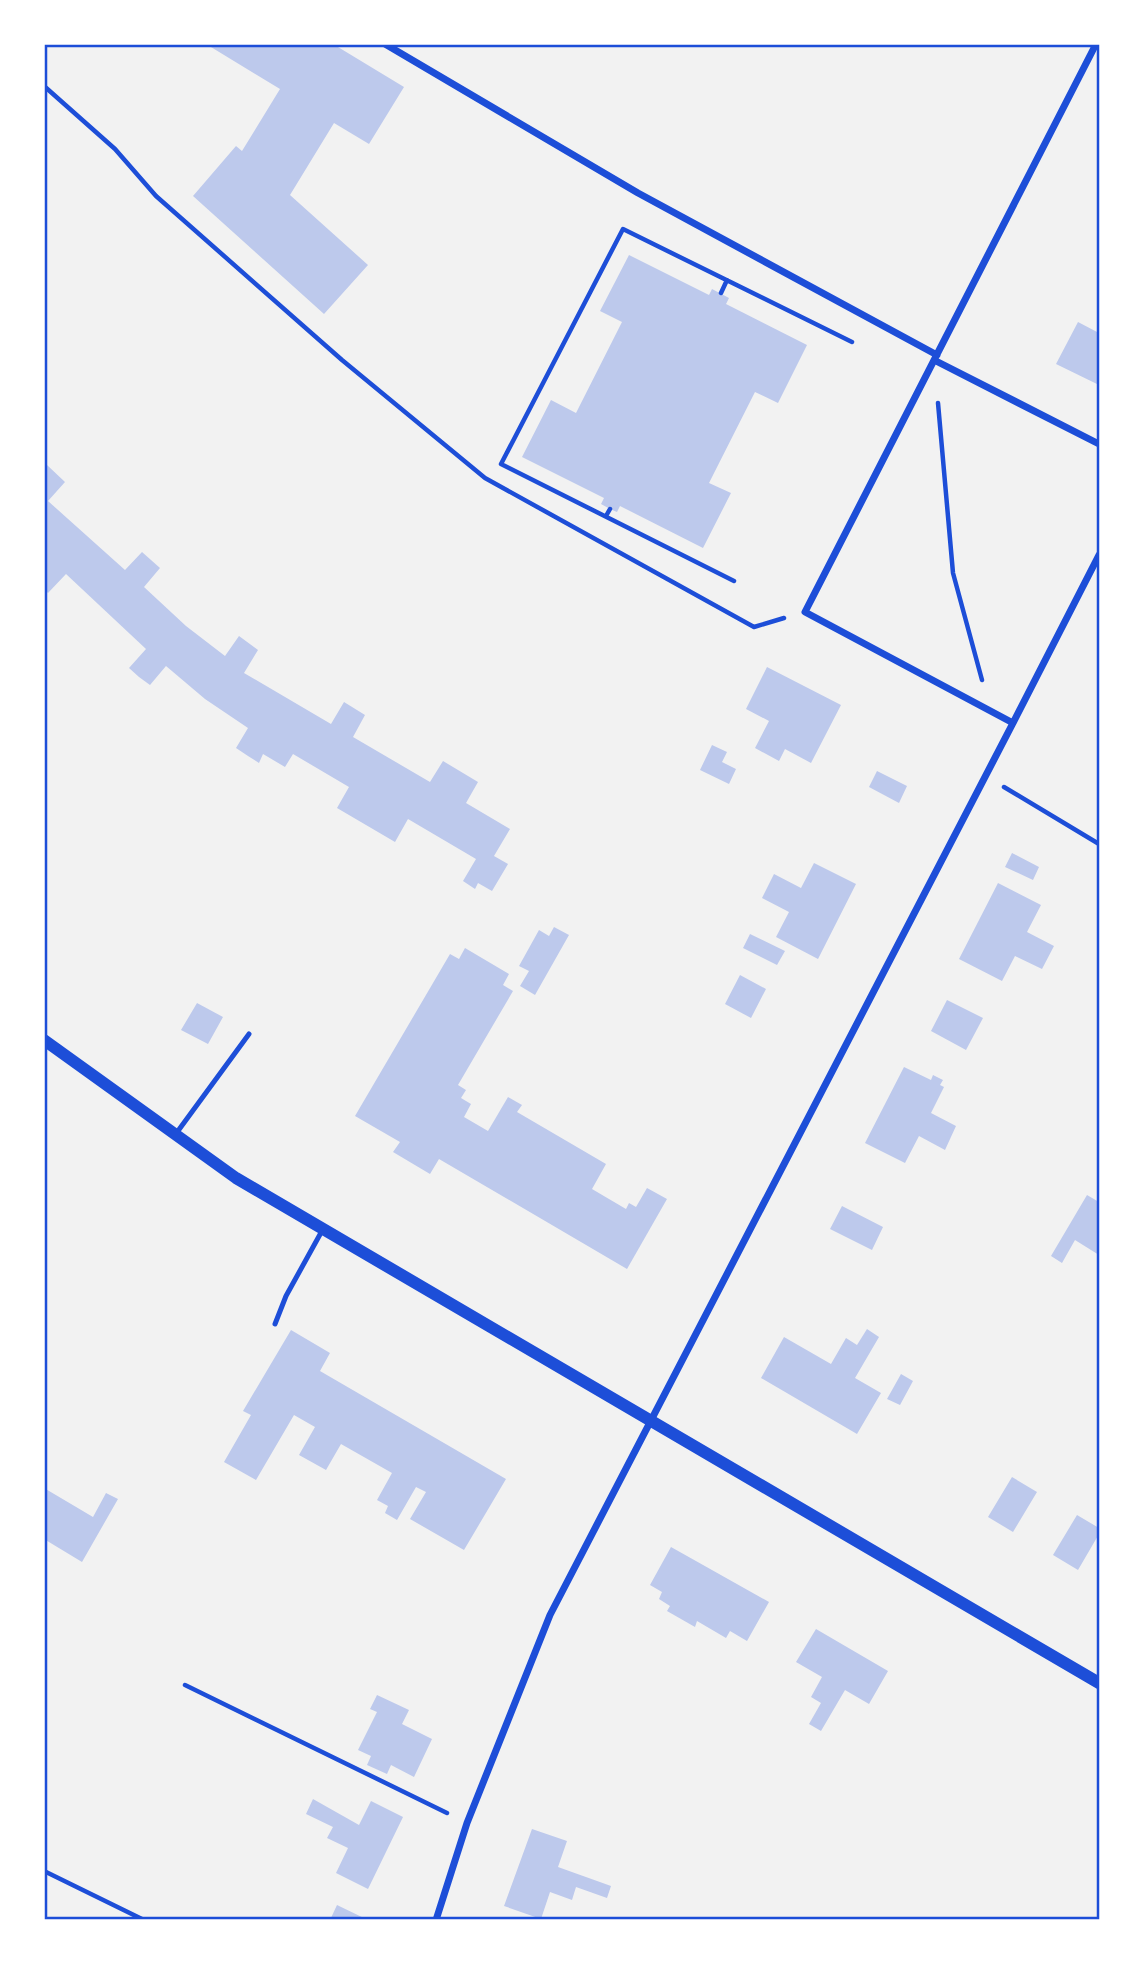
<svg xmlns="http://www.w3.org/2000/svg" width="1143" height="1964" viewBox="0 0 1143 1964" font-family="Cabin,sans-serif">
<rect width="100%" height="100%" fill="#f2f2f2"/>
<!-- building -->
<path fill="#bdc9ec" d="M206,44H333L404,87L369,144L334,123L290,195L368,265L324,314L193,196L236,146L242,151L280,89Z
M629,255L709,295L712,289L729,298L726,304L807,345L778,403L755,392L709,483L731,493L703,548L620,506L617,512L610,509L601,504L604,498L522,457L551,400L576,413L622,322L600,311Z
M1078,322L1099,333V385L1056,364Z
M47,465L65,482L48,501L125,570L142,552L160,568L144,587L186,626L225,656L239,636L258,650L244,673L331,724L344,702L365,715L353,737L430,782L443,761L478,782L466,803L510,829L494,856L508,864L492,891L478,883L475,889L463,881L476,859L408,819L395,842L337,808L349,787L293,754L285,767L263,754L259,763L248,756L236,748L248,728L205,699L166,666L150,685L139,677L129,668L146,649L66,574L48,593L44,589V468Z
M767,667L841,705L811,763L785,749L779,761L755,748L769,721L746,709Z
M712,745L727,752L722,762L736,769L729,784L700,770Z
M877,771L907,786L899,803L869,787Z
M1012,853L1039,867L1033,880L1005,867Z
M814,863L856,884L818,959L776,937L789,912L762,898L774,874L801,888Z
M998,883L1041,905L1027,932L1054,946L1042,969L1015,956L1002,981L959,959Z
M554,927L569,935L535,995L520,986L529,971L519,966L539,930L549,936Z
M750,934L785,951L777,965L743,948Z
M465,948L509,974L503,985L513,991L458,1085L466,1090L461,1098L471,1104L464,1117L488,1131L508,1097L522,1105L517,1112L606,1164L592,1189L626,1209L629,1203L636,1207L647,1188L667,1199L627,1269L439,1159L430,1174L393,1152L400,1142L355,1116L450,954L459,959Z
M740,975L766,989L751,1018L725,1004Z
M947,1000L983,1018L966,1050L931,1031Z
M197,1003L223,1017L208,1044L181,1030Z
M904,1067L931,1080L933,1075L943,1080L940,1085L944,1087L931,1113L956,1126L945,1150L919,1136L905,1163L865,1143Z
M1087,1195L1099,1202V1255L1075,1240L1062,1263L1051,1256Z
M842,1206L883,1227L872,1250L830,1229Z
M867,1329L879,1337L855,1378L881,1393L857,1434L761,1378L784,1337L831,1364L846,1338L857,1345Z
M291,1330L330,1353L320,1371L506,1479L464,1550L410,1519L426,1492L416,1487L397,1520L385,1513L388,1506L377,1500L392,1473L341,1444L326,1470L299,1455L315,1427L294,1415L256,1480L224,1462L251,1415L243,1411Z
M901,1374L913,1381L900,1405L887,1399Z
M1012,1477L1037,1492L1013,1532L988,1517Z
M44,1488L93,1517L106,1493L118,1499L82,1562L44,1539Z
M1077,1515L1099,1528V1534L1078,1570L1053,1555Z
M671,1547L769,1602L747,1641L730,1631L726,1638L697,1621L695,1627L667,1611L670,1606L659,1599L662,1592L650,1585Z
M816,1629L888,1671L869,1704L845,1690L821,1731L809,1724L821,1703L811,1697L822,1677L796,1662Z
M377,1695L409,1710L402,1724L432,1739L414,1777L391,1765L387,1774L367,1765L371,1756L358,1750L377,1712L370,1709Z
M313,1799L359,1825L371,1801L403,1817L368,1889L336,1873L348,1848L327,1838L333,1827L306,1814Z
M532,1829L567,1841L558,1867L611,1886L607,1898L576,1887L572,1900L550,1892L541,1919L504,1906Z
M337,1905L368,1920H330Z"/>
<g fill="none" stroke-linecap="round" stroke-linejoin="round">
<!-- path -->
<path stroke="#1d4ed8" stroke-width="4.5" d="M44,86L115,149L156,196L342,360L485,478L754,627L784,618
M721,293L727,280
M938,403L953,573L982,680
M606,516L610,509
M734,581L501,464L623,229L852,342
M1004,787L1099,844
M185,1685L447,1813
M44,1871L144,1920"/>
<!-- service -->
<path stroke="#1d4ed8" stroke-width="5" d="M175,1135L249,1034
M275,1324L286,1296L323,1229"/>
<!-- minor -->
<path stroke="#1d4ed8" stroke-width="7" d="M385,44L638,193L937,355
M934,360L1099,444
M1013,723L1099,555
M436,1920L467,1823L550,1615L1013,723L805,612L1096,44"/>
<!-- tertiary -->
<path stroke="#1d4ed8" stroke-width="12" d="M44,1040L236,1178L1099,1683"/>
</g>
<!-- border -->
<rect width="1143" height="1964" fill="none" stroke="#ffffff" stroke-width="91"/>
<rect x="46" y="46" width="1052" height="1872" fill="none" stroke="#1d4ed8" stroke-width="2.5"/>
</svg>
